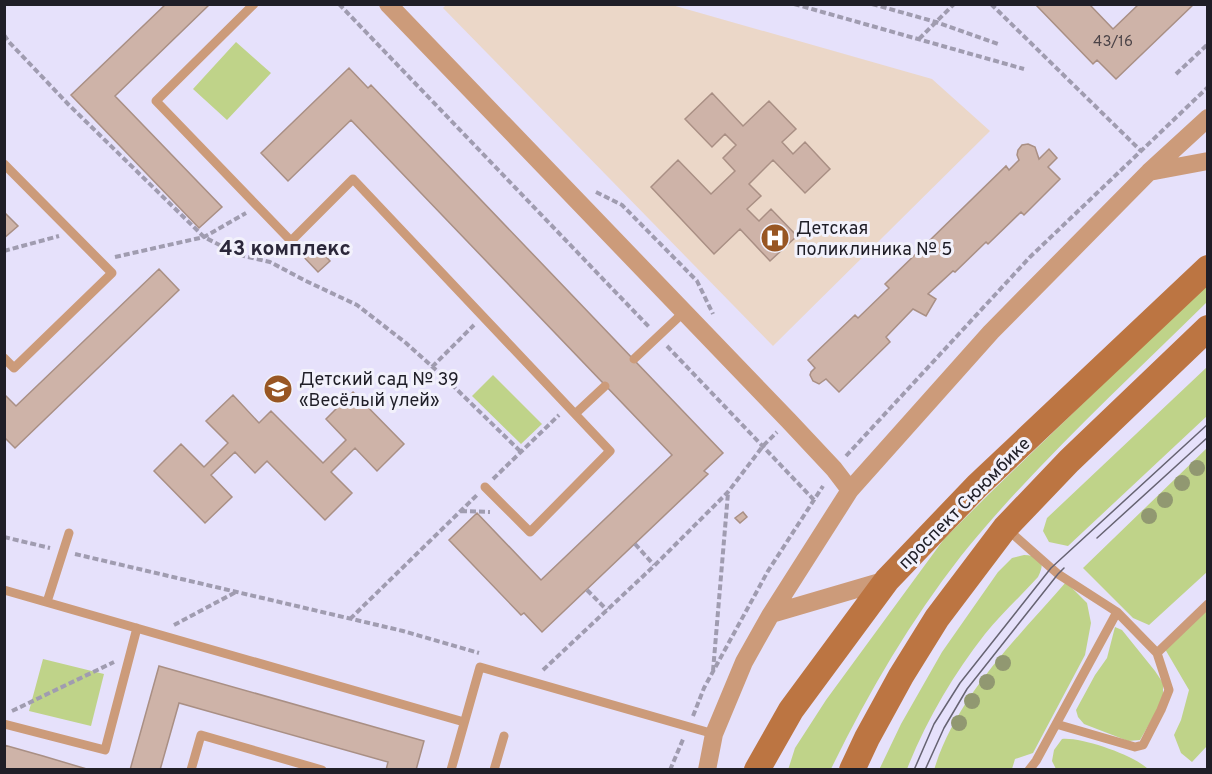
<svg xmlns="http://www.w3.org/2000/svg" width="1212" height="774" viewBox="0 0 1212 774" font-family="Overpass,sans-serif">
<rect width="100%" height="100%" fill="#e6e1fb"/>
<!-- medical -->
<path fill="#ebd7c8" d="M447,4L672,5L932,79L990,131L773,346L443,8Z"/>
<!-- green -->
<path fill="#bfd389" d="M236,42L271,73L227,120L193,89Z
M1207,284V302C1135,373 1060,442 993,518C982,531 971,543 961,556C910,621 867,695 831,769L788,770L795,748L826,700L944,539L988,495Z
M1207,367V416L1068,546L1049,542L1043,531L1047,518Z
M493,375L542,424L521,444L472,396Z
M1207,448V572L1149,625L1133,618L1083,568Z
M1024,555C1041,556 1046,561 1038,577C1021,596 1001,614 985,634C953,675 926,721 907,769L879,770L901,724L942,652L998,572L1012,558Z
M1066,582L1087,603L1091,623L1085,655L1033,753L1015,759L1012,769L934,770C957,695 1017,639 1066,582Z
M1207,610V746L1192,762L1181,753L1174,735L1181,720L1189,690L1165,649Z
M1115,627L1122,630L1155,671L1163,683V700L1140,740L1128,741L1084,724L1078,717L1076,710L1095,675L1107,658Z
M43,659L104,674L91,726L29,711Z
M1062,739C1082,737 1133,755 1148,769H1056L1052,761L1054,750Z"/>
<!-- building -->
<path fill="#ceb3a8" stroke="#a98f84" stroke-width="1.5" d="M166,4H210L115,96L222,207L199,228L71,95Z
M1035,4H1089L1113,29L1139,4H1194L1116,79L1097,60L1093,64Z
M349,68L368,88L371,85L723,453L704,471L708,474L542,632L524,613L521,615L449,540L477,513L541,580L672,455L351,120L288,181L261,153Z
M712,93L743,126L769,101L796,129L782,142L793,154L805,142L830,169L805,193L773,160L749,184L761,196L747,209L759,221L771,209L797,236L770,261L740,229L714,254L651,187L678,160L711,194L735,171L723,158L736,145L725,134L712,147L685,119Z
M1028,144L1035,147L1039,159L1049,149L1057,158L1048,167L1060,179L1024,215L1021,212L988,244L986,242L955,272L953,271L928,294L936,299L926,316L913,309L886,337L890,342L839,392L826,379L819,384L813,381L810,375L811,372L815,368L808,360L855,315L858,318L889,288L885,284L1006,166L1009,170L1019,160L1017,155L1018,150L1022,145Z
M4,212L18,226L4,238Z
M312,242L330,261L318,272L300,253Z
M159,269L179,290L15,448L4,437V394L16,406Z
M353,392L404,444L377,471L355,448L331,472L352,493L325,520L267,461L255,473L235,452L211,475L232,497L205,523L154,471L181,444L204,467L228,443L206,421L233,395L259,423L271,411L323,463L346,440L326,419Z
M743,512L747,517L740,523L735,518Z
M159,666L424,741L416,770H386L388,762L179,703L160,770H130Z
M4,745L43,756L90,770H4Z"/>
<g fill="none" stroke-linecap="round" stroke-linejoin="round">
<!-- path -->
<path stroke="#a09cb0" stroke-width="4" stroke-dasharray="6 3" stroke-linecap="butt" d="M339,4L650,328
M794,4L1024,69
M872,4L936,22L998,44
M991,4L1141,151
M4,35L9,42L68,104L204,237L239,255L270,262L306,281L357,305L406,343L444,377L521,452
M919,39L954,4
M1176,74L1208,44
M596,192L622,205L697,281L713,314
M4,251L59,236
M115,257L204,237L246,213
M667,346L814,500
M432,367L474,325
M846,456L1030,257L1208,87
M493,479L559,415
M461,511L490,512
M4,537L50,548
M635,544L654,565
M75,554L403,631L479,653
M587,590L607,610
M350,619L477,495
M174,625L236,592
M543,670L655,565L728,492L763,446L777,432
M713,671L728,493
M12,711L114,662
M693,716L704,688L768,571L823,486
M670,770L684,737"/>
<!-- service -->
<path stroke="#cc9b7a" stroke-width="9" d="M254,4L156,101L291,241L353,179L610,451L530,532L485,487
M4,164L112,273L14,368L4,358
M634,359L684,312
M575,414L605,386
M1007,529L1058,574L1117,612L1036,761L1029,770
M4,590L464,722
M47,602L69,533
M1117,612L1157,653L1208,604
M4,724L105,750L137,628
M1056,724L1135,747L1143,745L1161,710L1169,690L1157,653
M191,770L201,735L322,770
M451,770L480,667L714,734
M494,770L504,736"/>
<!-- minor -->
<path stroke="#cc9b7a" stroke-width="18" d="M388,4L789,421L834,469L850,490
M1149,172L1208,118
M771,614L887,580
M707,770L714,734L744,662L771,614L850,490L991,332L1149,172L1208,161"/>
<!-- secondary -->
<path stroke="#bc7542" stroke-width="26" d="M757,770L791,710L887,580L977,486L1208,268
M852,770L867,738L901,676L937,618L1005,528L1069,461L1208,328"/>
<!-- tram -->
<path stroke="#666372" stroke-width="1.5" d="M1097,538L1208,437
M914,770L934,724L960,683L1051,568L1208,424
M925,770L944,728L967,689L1058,574L1064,568"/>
</g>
<!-- trees -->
<g fill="#919871">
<circle cx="1197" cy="468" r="8"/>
<circle cx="1182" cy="483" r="8"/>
<circle cx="1165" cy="500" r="8"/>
<circle cx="1149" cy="516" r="8"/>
<circle cx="1003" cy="663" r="8"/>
<circle cx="987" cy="682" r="8"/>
<circle cx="972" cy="701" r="8"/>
<circle cx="959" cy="723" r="8"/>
</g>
<!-- icons -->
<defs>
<g id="hospital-disc" transform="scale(1.5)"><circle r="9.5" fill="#985623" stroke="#f2f1fb"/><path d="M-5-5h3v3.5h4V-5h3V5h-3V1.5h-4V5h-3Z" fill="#fff"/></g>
<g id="school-disc" transform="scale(1.5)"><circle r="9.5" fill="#985623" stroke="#f2f1fb"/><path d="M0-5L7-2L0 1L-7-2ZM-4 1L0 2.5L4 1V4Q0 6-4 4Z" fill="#fff"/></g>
</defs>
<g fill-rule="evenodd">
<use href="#hospital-disc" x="775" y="238"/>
<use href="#school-disc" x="278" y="389"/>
</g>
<g text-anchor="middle" stroke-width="6" stroke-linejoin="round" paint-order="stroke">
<!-- number labels -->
<g font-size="15" fill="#4b4347">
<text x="1113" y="46">43/16</text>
</g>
<!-- poi labels -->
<g font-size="18" fill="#1f1e27" stroke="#f2f1fb" text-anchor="start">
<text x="796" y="234">Детская<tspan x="796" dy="21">поликлиника № 5</tspan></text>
<text x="299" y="385">Детский сад № 39<tspan x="299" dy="21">«Весёлый улей»</tspan></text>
</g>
<!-- street labels -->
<g font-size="18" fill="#1f1e27" stroke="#f2f1fb">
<text transform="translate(964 503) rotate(-45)" y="6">проспект Сююмбике</text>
</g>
<!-- quarter labels -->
<g font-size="21" font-weight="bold" fill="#2b273a" stroke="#f2f1fb">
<text x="285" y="255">43 комплекс</text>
</g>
</g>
<!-- border -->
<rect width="1212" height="774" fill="none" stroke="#1f1e27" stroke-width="12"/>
</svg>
